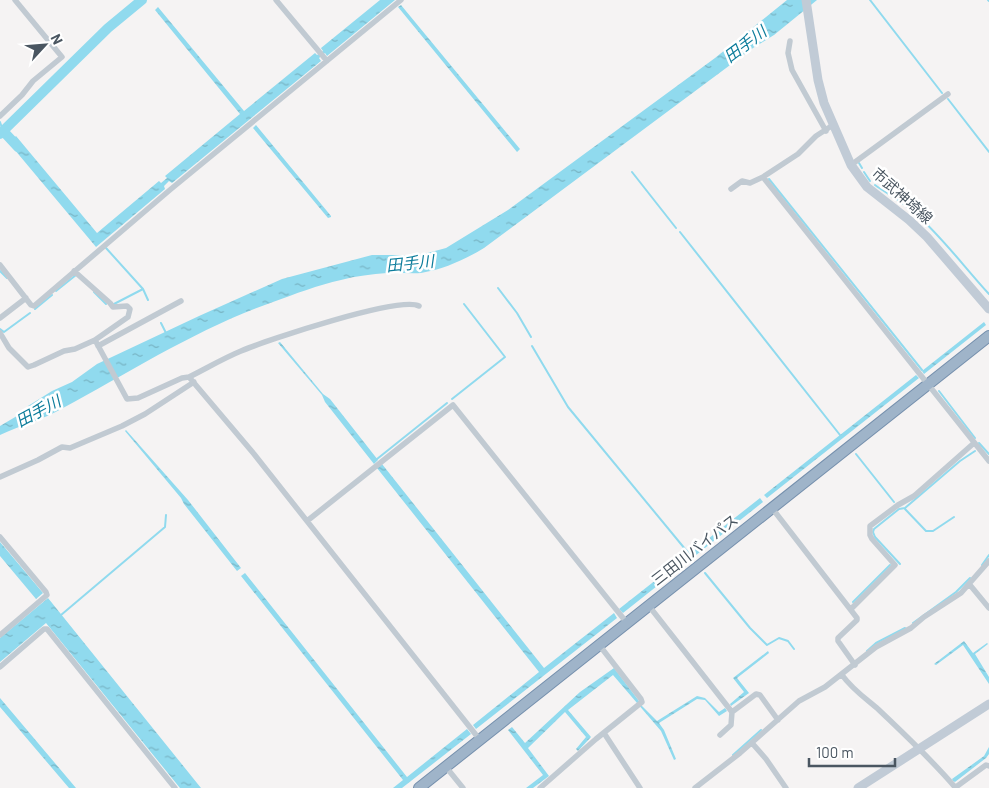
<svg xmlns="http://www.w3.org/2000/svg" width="989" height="788" viewBox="0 0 989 788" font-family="Barlow,'Noto Sans JP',sans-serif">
<defs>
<pattern id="water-ripples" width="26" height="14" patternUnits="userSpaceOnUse" patternTransform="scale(1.25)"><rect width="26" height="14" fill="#90daee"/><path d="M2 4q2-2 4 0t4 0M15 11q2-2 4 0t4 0" fill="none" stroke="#78b4c4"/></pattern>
</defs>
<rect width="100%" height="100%" fill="#f5f3f3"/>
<!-- water -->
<path fill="url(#water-ripples)" d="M380,0H395L327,56L325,53L319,58L321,61L172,183L169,181L164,186L165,189L96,247L9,143L13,136L14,138L16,136L97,233L159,181L161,183L167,178L165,176L240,114L155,10L158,7L244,111L315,53L317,55L323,51L321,48Z
M787,0H817L774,35L753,48L484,248C464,260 444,269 421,273C410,274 398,272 387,273C372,274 356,276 341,280C318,285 295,294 273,302C200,327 130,372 63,408C42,420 21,425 0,435V426L27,410L28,406L52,391L72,382L97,364L199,316L282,279L372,255H420L446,248L508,210L715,58Z
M401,5L520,149L517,152L398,7Z
M256,125L331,216V217L328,218L253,128Z
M984,322L986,325L924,374L922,371Z
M280,342L323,394L330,399L378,460L374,464L325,402L322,395L278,343Z
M916,375L919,378L767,498L764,495Z
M126,430L188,500L241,568L237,571L184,504L181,498L125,431Z
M382,464L544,668L614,613L617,618L476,729L473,725L539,672L377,468Z
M760,498L763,502L623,613L619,609Z
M0,542L43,593L36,599L0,556Z
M245,573L407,777L467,729L471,734L402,788H393L403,780L241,576Z
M48,598L201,788H180L46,623L0,662V638Z
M964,641L973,653L987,643L988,644L975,654L989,677V684L963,645L936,665L934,664Z
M768,651L769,653L737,678L749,693L731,706L730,704L744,692L733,678Z
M614,668L639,701V703L657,721L697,696L705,698L719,712L725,708L727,711L719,716L705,700L697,699L659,723L664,730L676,759L674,760L661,731L613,675L568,710L591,737L578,751L576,749L586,737L565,712L528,748L549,776L533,788H526L543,775L508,730L512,727L525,743L580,692Z
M0,698L76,788H69L0,707Z
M989,747V754L986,758L955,782L953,781L952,779L984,756Z"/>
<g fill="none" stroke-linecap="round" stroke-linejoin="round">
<!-- stream -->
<path stroke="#90daee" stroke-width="2" d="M870,0L942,93
M988,0L989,1
M948,99L989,152
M0,122L3,131
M859,163L862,168
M632,172L676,228
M864,172L870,181
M769,179L922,370
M875,185C889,195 904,202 916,214C943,238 965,268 989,294
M680,232L840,435
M106,248L143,289L148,300
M0,271L7,278
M498,288L517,313L531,337
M56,291L76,275
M94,292L106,304
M114,304L143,289
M35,309L52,295
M161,323L166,333
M0,329L4,332L30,313
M532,346L568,407L690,555
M939,391L975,438
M452,399L505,357L464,304
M979,443L989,454
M856,454L894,502
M377,459L447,403
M905,509L926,531H933L954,517
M900,564L875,537L873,532L874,529L899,509L905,508L960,461L975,451
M982,565L989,555
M705,573L750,628L767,645L779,638L788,641L794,649
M853,602L890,565
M61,615L165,527L166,515
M913,623L956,592L970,578
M867,651L876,643L905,628
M733,755L761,730"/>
<!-- river -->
<path stroke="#90daee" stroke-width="10" d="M3,131L18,147
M0,134L108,28L142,0"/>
<!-- trunk casing -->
<g stroke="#7690ad" stroke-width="12">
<path id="trunk" d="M419,788L989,336"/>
</g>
<!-- minor -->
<path stroke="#c1cad2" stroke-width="5.5" d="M276,0L327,61
M790,41L788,53L792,70L826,131
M0,116L22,95L33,81L62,57L15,0
M851,165L948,94
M763,177L989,461
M731,189L742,181L750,183L763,177L798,154L816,136L833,125
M0,265L31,305L34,306L171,189L401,0
M0,318L26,298
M0,333L9,348L28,367L34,365L64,351L75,349L95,340L128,317L130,309L127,306L113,307L110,303L74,271
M95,340L127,399L138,398L182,378L189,377L254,454L480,740
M98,346L181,301
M189,377C207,368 224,358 241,351C267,340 399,296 419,306
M0,477L38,460L62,447L70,448L122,426L145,414L194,382
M772,508L857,618V620L838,638V641L855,665
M307,521L453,405L627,623
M0,537L46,592L47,595L0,635
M970,585L989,608
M649,606L732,712L731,725L720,735
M851,609L895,565L872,539L870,535V526L898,505L914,496L974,443
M0,667L44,629H47L175,788
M842,675C852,689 865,698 878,709C904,734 931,759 954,786L956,787L986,765L989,766
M732,712L756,694L760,695L778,720
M604,733L640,788
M752,743L766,759L786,788
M446,767L463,788
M540,788L596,739L642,702L641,699L600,646
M695,788L740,753L799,701L825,687L876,647L911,628L924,617L961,593L989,561"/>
<!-- secondary -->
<path stroke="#c1cbd6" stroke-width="9" d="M806,0L818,80L824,103L851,165L867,187L909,220L927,237L989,309
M858,788L989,704"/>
<!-- trunk -->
<use href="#trunk" stroke="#9fb4c9" stroke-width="10"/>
</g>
<g text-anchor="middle" stroke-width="5" stroke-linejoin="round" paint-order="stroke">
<!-- street labels -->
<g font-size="15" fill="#4a5661" stroke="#fff">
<text transform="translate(902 196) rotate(42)" y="5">市武神埼線</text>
<text transform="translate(695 550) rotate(-38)" y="5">三田川バイパス</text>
</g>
<!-- water labels -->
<g font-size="16" font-style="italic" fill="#0c7c9b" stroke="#fff">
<text transform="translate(745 44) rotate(-37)" y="6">田手川</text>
<text transform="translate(410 263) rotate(-6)" y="6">田手川</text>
<text transform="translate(38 411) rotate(-28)" y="6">田手川</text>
</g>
</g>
<!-- north arrow -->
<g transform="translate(45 45) rotate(64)" stroke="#ffffff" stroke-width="4" paint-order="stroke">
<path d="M0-4L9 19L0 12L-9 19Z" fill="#4a5661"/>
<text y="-8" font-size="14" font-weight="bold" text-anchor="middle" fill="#4a5661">N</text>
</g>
<!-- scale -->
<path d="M809 758v8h86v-8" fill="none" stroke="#4a5661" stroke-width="2.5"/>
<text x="816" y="758" font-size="15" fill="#4a5661" stroke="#ffffff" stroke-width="4" paint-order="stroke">100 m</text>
</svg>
